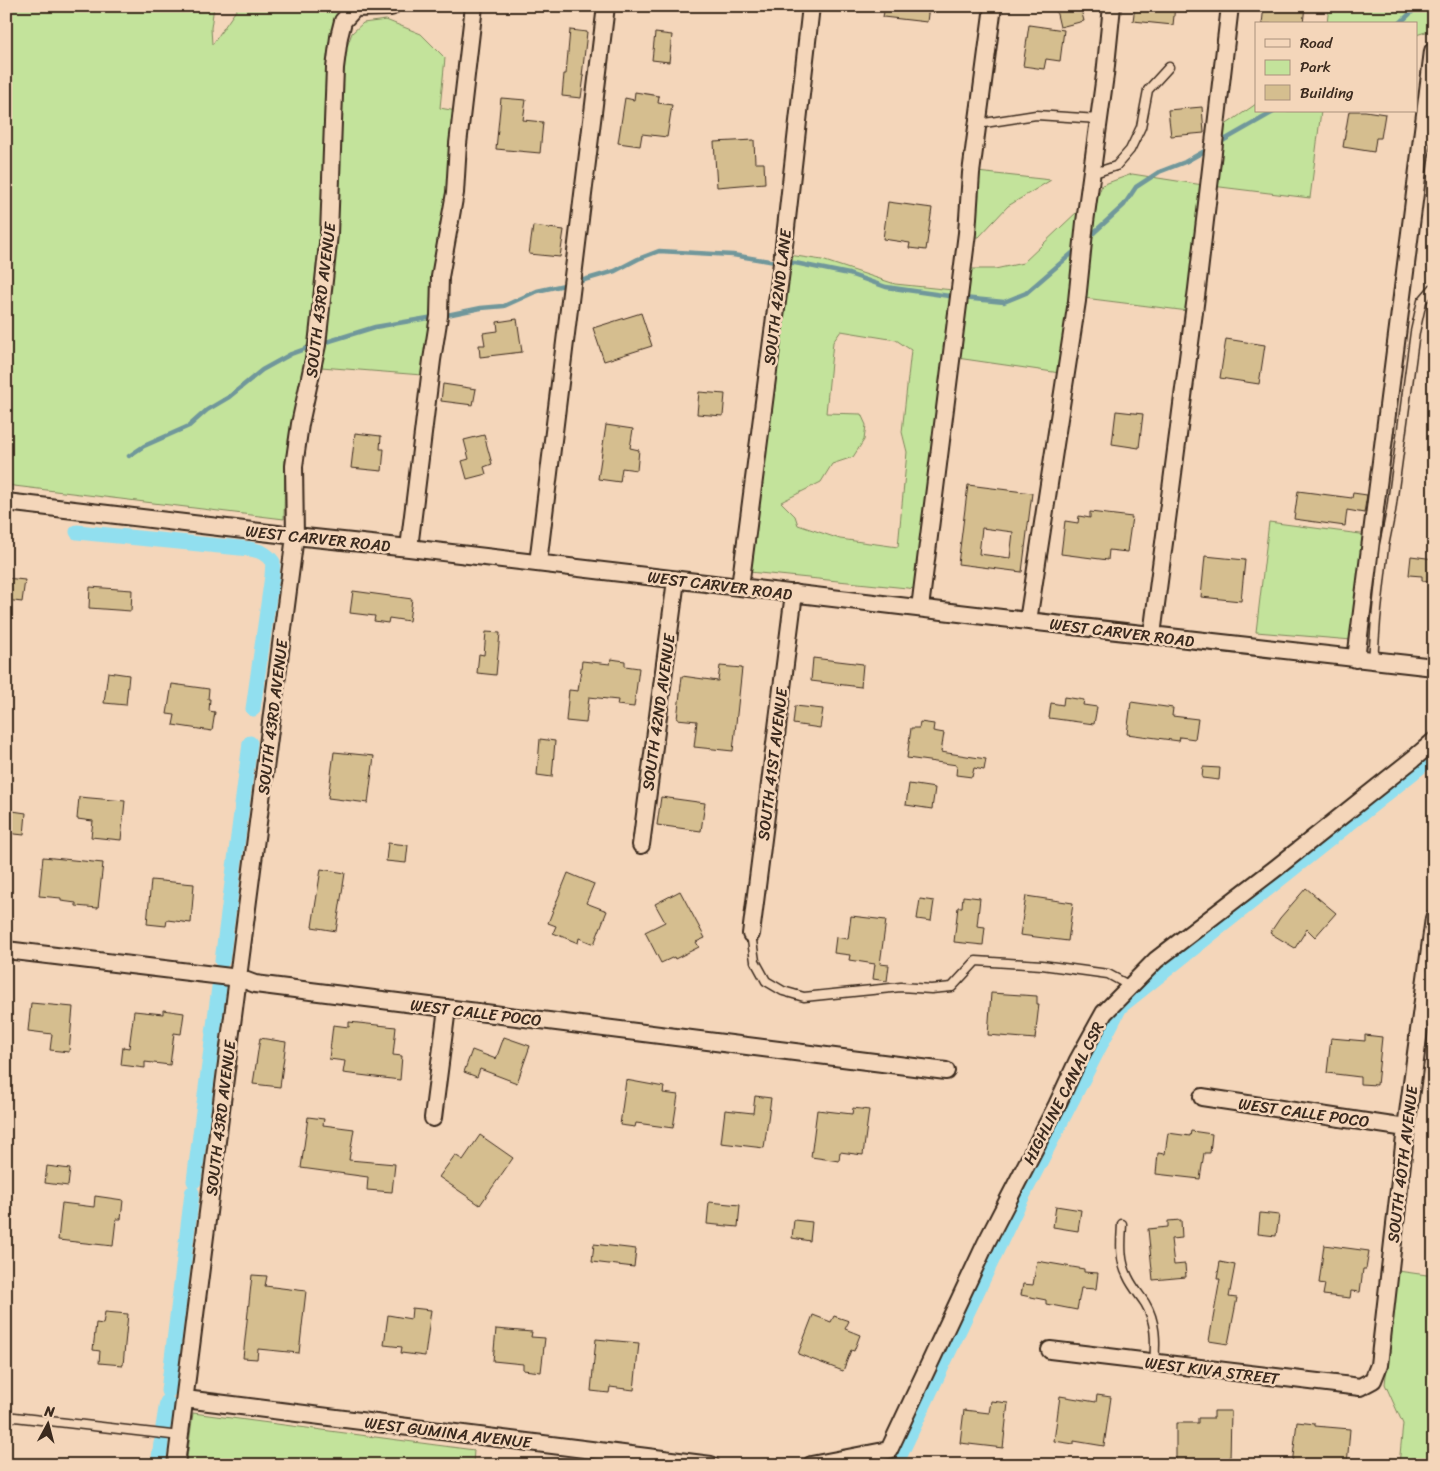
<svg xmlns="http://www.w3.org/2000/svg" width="1440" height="1471" viewBox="0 0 1440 1471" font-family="Sriracha,sans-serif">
<rect width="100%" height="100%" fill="#f4d6ba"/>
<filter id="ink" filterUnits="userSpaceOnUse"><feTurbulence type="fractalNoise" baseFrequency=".02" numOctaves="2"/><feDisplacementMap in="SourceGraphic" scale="10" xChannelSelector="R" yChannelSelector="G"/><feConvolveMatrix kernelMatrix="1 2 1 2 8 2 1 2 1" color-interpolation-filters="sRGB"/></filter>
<g filter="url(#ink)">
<!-- green -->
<path fill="#c3e39b" stroke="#7f865c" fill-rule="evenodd" d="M6,6H214L211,28L212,45L239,6H339L332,54L322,245L307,371L285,460L284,519L6,485Z
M1329,6H1434V7L1428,12L1429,31L1416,35V24H1327Z
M386,20L421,34L445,58L440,108L456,111L447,206L433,289L422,375L321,367L325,328L343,57L352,33L363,23Z
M1256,104V111H1321L1310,198L1212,186L1218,130Z
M977,172L1051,180L1008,206L979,237H971Z
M1132,174L1203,185L1188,311L1084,298L1088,224L1102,185Z
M1079,210L1074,297L1060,373L957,358L970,269H995L1023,263Z
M789,255L822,260L895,284L953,290L917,589L749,572ZM841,331L896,340L911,350L902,432L907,452L898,547L840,539L798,525L795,516L781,502L821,482L832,464L853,457L864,440L866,425L861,414L826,413L833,342Z
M1269,522L1368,535L1352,640L1256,632Z
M1398,1271L1434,1276V1465H1399L1403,1424L1385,1384Z
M193,1413L474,1450L473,1465H186Z"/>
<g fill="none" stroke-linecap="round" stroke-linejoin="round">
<!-- stream -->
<path stroke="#6f979b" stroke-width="4.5" d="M1399,24L1418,6
M1219,143L1275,111
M1088,238L1124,205L1136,187L1159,172L1185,162L1210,148
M577,282L615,271L638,259L659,251L733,255L775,262L795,263L849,274L886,287L956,297
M963,298L1004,302L1026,293L1077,249
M442,316L481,308L504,306L537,291L569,284
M320,344L375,327L434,317
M129,456L144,446L189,426L207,410L229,397L262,370L291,354L313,346"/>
<!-- canal -->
<path stroke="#91dfef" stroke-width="15" d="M77,532L250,549C260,551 266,553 273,562L272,576L253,709
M222,961L250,743
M194,1181L219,987
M168,1391L192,1193
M163,1427L167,1402
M896,1464L1018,1205L1120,1007L1434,756
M158,1465L161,1443"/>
</g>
<!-- building -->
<path fill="#d5be8f" stroke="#3b2a1e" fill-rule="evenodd" d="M885,6H929L927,22L883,17Z
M1070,6H1080L1084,21L1060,27L1056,10Z
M1135,6H1175L1173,25L1133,21Z
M1264,6H1305L1303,24H1262Z
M1029,25L1064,30L1060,61L1046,59L1044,69L1023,66Z
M570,30L587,32L582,76H584L581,98L562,96L564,74H566Z
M655,33L672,35L669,62L652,60Z
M635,92L659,96L658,103L672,105L667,137L642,134L640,146L618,143L625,98L634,100Z
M501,98L526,100L523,120L543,122L540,153L496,149Z
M1202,107L1204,133L1171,136L1168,110Z
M1349,111H1365L1385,114L1381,138H1376L1374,152L1343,147Z
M754,140L755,163H764L765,183L717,187L714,142Z
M888,202L932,208L926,250L909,248L910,243L883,239Z
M533,226L564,230L560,257L529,254Z
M641,313L652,346L604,361L593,328Z
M517,319L522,352L480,357L479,345H485L483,333L498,331L497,322Z
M1226,339L1265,345L1259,384L1220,378Z
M443,384L476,389L473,405L441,401Z
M699,392L725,394L723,416L697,414Z
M1116,411L1143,414L1139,448L1112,444Z
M606,425L633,429L630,448L639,450L637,470L622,468L620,482L598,479Z
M355,433L381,436L380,449H384L382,471L351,468Z
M484,435L492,464L484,467L486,474L467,479L462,461L469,459L464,440Z
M968,485L1032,493L1022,572L958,564ZM982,528L1013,532L1010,558L979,554Z
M1298,491L1352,498L1353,493L1367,495L1364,513L1347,510L1345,526L1294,519Z
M1090,512L1132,517L1127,552L1109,550L1108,560L1061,554L1065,521L1078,523L1079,516L1090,518Z
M1205,556L1245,560L1241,601L1201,597Z
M1411,556L1434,559V582L1422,581V576L1409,575Z
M6,578L25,580L22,602L6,600Z
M90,587L132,590L131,611L89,608Z
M353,591L412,599L409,621L389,618L388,623L374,621L375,616L350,613Z
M486,632L500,633L496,675L477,673L479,654L484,655Z
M813,658L863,664L861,687L811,681Z
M611,659L625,661V666L639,668L634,707L617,705L618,700L589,697L586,723L566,721L569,690L578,691L582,661L610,664Z
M720,666L742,668L733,751L694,747L697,721L677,719L682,676L718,681Z
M108,672L129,675L126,705L104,703Z
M172,684L209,689L208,699H210L209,711L215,712L212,731L173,725L175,715L167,714Z
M1064,697L1084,700L1083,705L1097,707L1094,724L1049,718L1051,703L1063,705Z
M1131,702L1173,708L1172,716L1198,719L1195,739L1180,737L1179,741L1127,734Z
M795,706L823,709L820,728L793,724Z
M920,722L934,724L933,731L944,733L941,752L986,759L984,770L974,768L972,777L956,775L957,765L907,758L911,728H919Z
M540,739L555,741L552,777L537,775Z
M334,752L374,756L368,803L328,798Z
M1203,767L1220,768L1219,780L1202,778Z
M909,784L935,788L932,809L906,805Z
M79,797L125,801L121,840L91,837L93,821L77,819Z
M661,797L705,803L701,831L657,825Z
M6,810L26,813L24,835L6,833Z
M388,843L408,845L406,863L386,861Z
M43,857L103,863L98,908L76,906V903L61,901V898L39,896Z
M321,869L345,873L336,931L312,927Z
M568,873L594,884L586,903L607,911L594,944L579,938L578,943L553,933L556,926L548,923Z
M151,880L194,884L191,923L167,920L166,926L147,924Z
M1306,888L1336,913L1315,937L1307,929L1295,948L1270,933L1280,918Z
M680,891L705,938L696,942L699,947L675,959L674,957L661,963L645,932L665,922L655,904Z
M963,896L980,898L977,926L985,927L983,945L954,942L958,907H962Z
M1026,896L1073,903L1068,941L1020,935Z
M920,899L934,901L931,921L917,919Z
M851,916L886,920L880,964L889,965L887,981L873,979L875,964L849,960L850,955L834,953L836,937L848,939Z
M991,993L1037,996V1004H1039L1035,1039L988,1035Z
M31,1003L73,1007L69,1052L50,1050L52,1034L28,1031Z
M163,1010L184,1013L181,1034L174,1033L170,1065L145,1062V1068L121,1065L123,1047L129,1048L134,1011L163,1014Z
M349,1022L396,1027L393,1055L402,1056L400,1080L343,1073L345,1061L329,1059L333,1025L349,1027Z
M1365,1035L1382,1037L1377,1085L1360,1084V1077L1327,1073L1331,1038L1365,1041Z
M504,1037L530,1046L517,1083L480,1069L477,1077L464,1072L472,1050L496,1059Z
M260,1038L286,1042L280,1087L253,1084Z
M626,1080L664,1087L663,1093L678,1095L673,1128L636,1123L635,1127L620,1125Z
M755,1096L771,1098L764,1148L721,1143L725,1110L753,1113Z
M853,1108L869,1110L863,1155L840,1152L839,1161L811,1157L817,1110L852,1114Z
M308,1117L324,1119L323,1125L354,1129L349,1160L395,1164L392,1192L367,1190L368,1177L301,1168Z
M1191,1131L1212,1134L1210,1153H1204L1200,1179L1156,1174L1158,1153L1165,1154L1168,1133L1190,1136Z
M480,1135L513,1158L480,1205L439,1177L455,1155L463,1160Z
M47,1166L70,1169L68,1186L45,1183Z
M95,1196L123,1200L121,1219H116L113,1246L58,1240L62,1203L94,1207Z
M709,1202L740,1205L738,1227L707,1224Z
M1056,1206L1081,1210L1078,1231L1053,1227Z
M1260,1213L1279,1215L1276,1236L1258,1234Z
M794,1220L812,1222L810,1241L792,1238Z
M1181,1220L1182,1238L1171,1239L1174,1265L1185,1264L1186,1277L1153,1280L1148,1229L1168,1227V1221Z
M594,1244L636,1249L634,1267L592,1262Z
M1324,1245L1369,1251L1366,1269H1363L1360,1292L1351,1291L1350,1298L1323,1295L1325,1284L1319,1283Z
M1037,1261L1084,1269V1272L1098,1273L1096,1289L1081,1288L1077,1310L1046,1304V1300L1021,1295L1023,1284L1033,1285Z
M1220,1262L1235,1265L1229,1297L1237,1298L1228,1344L1209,1341L1220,1279H1217Z
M252,1275L267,1276L265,1286L306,1291L299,1353L258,1349L257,1359L243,1358Z
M412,1308L431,1310L425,1356L401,1353L402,1347L384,1345L388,1315L411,1319Z
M105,1312L128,1314L123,1365L99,1363L100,1351L93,1350L96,1323L103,1324Z
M813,1315L831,1322L834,1316L849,1321L845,1329L860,1335L854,1351L851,1350L843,1371L798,1354Z
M496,1329L532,1332L531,1337L545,1338L541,1372L523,1370V1364L493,1361Z
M596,1339L639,1343L634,1390L610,1387L609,1393L591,1391Z
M1097,1395L1111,1397L1104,1446L1074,1441V1444L1054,1441L1060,1396L1096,1402Z
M991,1401L1008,1403L1003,1448L960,1443L964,1410L989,1413Z
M1214,1411H1231L1230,1460H1176V1423H1198V1418H1214Z
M1297,1422L1315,1424V1426L1350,1429L1347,1465H1292Z"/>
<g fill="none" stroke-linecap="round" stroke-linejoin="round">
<!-- lane casing -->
<g stroke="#3b2a1e" stroke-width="11">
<path id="lane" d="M978,124L1036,115L1099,119
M1091,174L1116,166L1130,150L1141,127L1148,90L1169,67
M1373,661L1376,619L1384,546L1391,511L1415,332L1422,301L1434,287
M751,934L755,961L766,981L783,991L804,997L901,987L931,989L952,987L976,961L1042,965L1108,974L1130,986
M1122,1224C1121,1242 1119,1260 1128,1277C1132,1286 1139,1294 1145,1303C1156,1321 1156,1342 1154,1363
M6,1416L180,1436"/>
</g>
<!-- street casing -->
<g stroke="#3b2a1e" stroke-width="20">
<path id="street" d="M6,502L295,536L409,548L993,617L1434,667
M409,548L432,360L439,316L440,277L455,193L458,144L474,6
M538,563L606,6
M740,587L782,263L811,6
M920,608L967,233L971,173L993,6
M1028,621L1077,301L1085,222L1105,75L1112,6
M1152,635L1197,289L1230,6
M1356,659L1433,51
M641,845L676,580
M751,934L794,593
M6,950L239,978L255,984L946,1071
M1202,1097L1406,1128
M433,1118L447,1008
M1050,1350L1360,1387L1373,1380L1379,1365L1406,1128L1434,918
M185,1399L711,1465
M176,1465L224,1086L295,536L294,466L300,424L317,345L329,234L333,122L335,68L339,37L343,21L355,8L391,7
M811,1465L889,1450L986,1243L1057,1105L1078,1060L1104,1013L1156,960L1276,868L1413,759L1434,741"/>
</g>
<!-- lane -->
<use href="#lane" stroke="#f4d6ba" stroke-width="8"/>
<!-- street -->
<use href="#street" stroke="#f4d6ba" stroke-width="16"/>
</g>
</g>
<g text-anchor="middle" stroke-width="5" stroke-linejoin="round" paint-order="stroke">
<!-- street labels -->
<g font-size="16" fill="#3b2a1e" stroke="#f4d6ba">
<text transform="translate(777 297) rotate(-83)" y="6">SOUTH 42ND LANE</text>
<text transform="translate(320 300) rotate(-83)" y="6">SOUTH 43RD AVENUE</text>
<text transform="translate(318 538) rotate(6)" y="6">WEST CARVER ROAD</text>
<text transform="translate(720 585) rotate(7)" y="6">WEST CARVER ROAD</text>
<text transform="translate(1122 632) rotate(7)" y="6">WEST CARVER ROAD</text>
<text transform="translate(658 712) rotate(-82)" y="6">SOUTH 42ND AVENUE</text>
<text transform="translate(272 717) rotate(-83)" y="6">SOUTH 43RD AVENUE</text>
<text transform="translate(772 764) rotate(-83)" y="6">SOUTH 41ST AVENUE</text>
<text transform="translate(476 1012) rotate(7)" y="6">WEST CALLE POCO</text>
<text transform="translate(1063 1093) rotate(-63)" y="6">HIGHLINE CANAL CSR</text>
<text transform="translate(1304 1112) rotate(8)" y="6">WEST CALLE POCO</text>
<text transform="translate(220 1118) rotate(-83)" y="6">SOUTH 43RD AVENUE</text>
<text transform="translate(1402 1164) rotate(-83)" y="6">SOUTH 40TH AVENUE</text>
<text transform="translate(1212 1370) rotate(7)" y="6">WEST KIVA STREET</text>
<text transform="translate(448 1432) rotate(7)" y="6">WEST GUMINA AVENUE</text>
</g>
</g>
<!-- margin -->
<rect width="1440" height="1471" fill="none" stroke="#f4d6ba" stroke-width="25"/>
<rect x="12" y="12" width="1415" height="1446" fill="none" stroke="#3b2a1e" stroke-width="2" filter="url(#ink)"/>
<!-- legend -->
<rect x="1255" y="22" width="162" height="90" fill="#f4d6ba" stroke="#aa917c"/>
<rect x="1265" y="39" width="25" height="8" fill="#f4d6ba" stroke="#aa917c"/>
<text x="1300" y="48" font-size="15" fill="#3b2a1e">Road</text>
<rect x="1265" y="60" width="25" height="15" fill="#c3e39b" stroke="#aa917c"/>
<text x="1300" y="72" font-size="15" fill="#3b2a1e">Park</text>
<rect x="1265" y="85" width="25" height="15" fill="#d5be8f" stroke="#aa917c"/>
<text x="1300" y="98" font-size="15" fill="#3b2a1e">Building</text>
<!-- north arrow -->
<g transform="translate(48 1424) rotate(7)" stroke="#f4d6ba" stroke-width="4" paint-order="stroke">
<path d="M0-4L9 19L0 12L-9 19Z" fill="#3b2a1e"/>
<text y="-8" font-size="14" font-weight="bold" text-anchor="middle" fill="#3b2a1e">N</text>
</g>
</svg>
